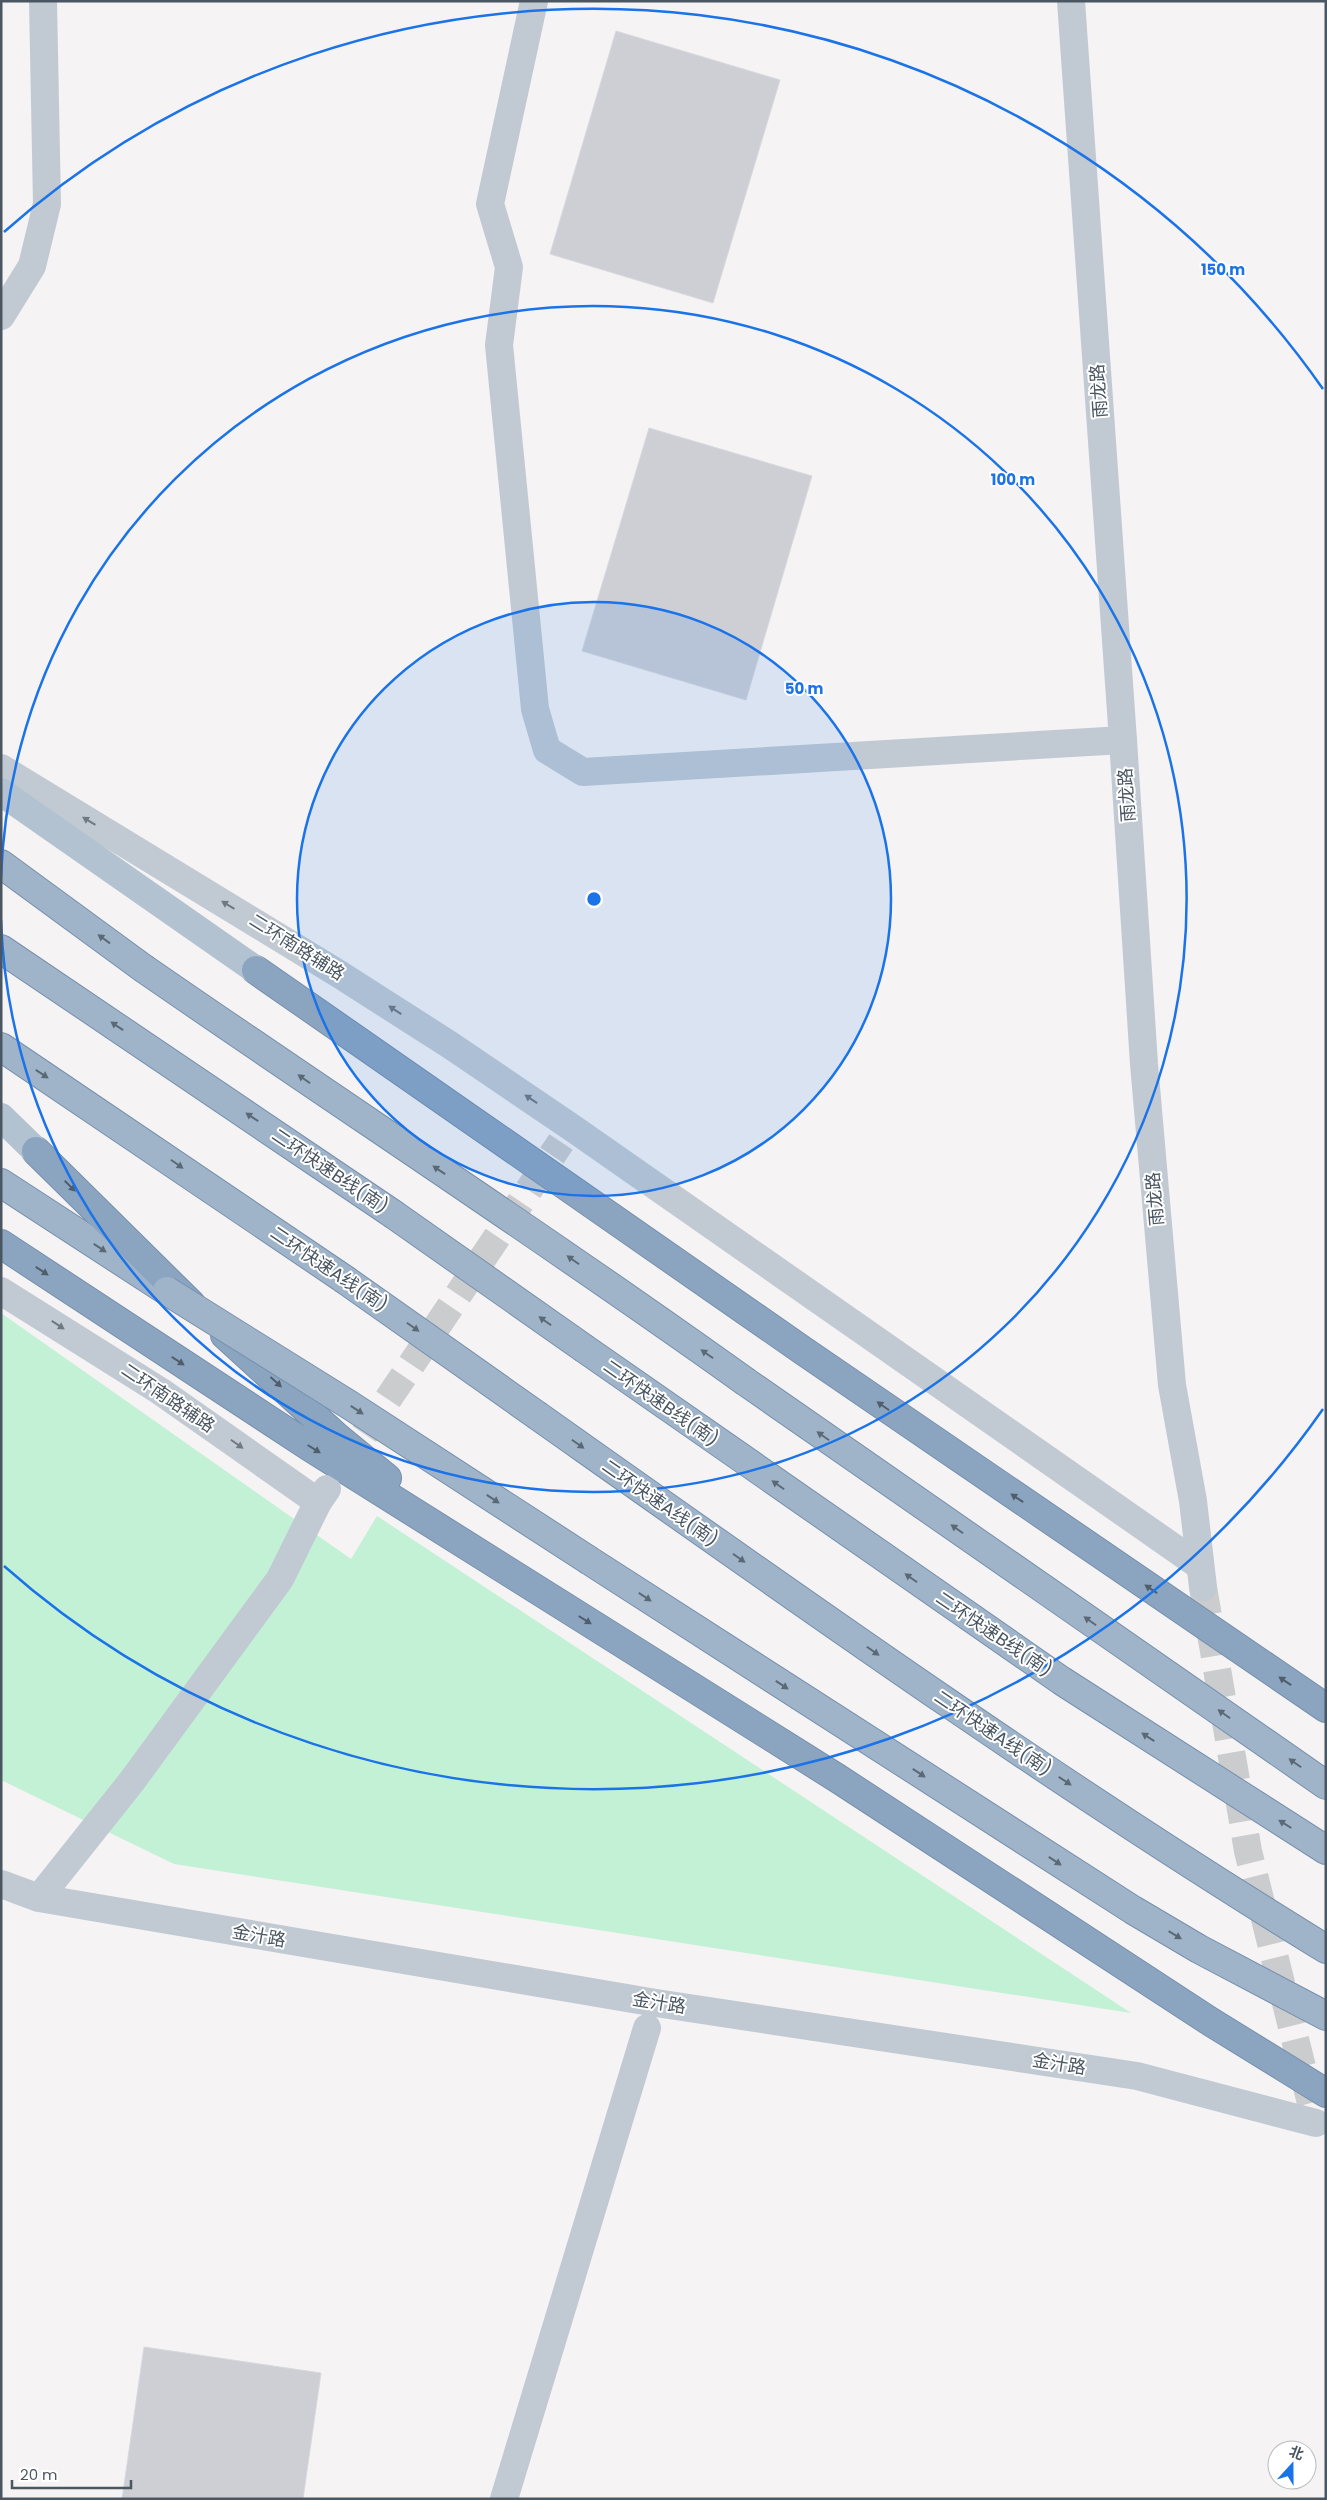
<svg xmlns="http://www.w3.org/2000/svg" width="1327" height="2500" viewBox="0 0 1327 2500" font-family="Poppins,'Noto Sans SC',sans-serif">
<rect width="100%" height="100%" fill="#f5f3f3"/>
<!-- green -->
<path fill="#c3f1d5" d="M1,1313L351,1559L377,1516L1131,2013L174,1864L1,1780Z"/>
<!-- building -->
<path fill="#cdcfd5" stroke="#d7d9de" d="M616,31L780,80L713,303L550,254Z
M649,428L812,476L746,700L582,651Z
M144,2347L321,2373L303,2499H122Z"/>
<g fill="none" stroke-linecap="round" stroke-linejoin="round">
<!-- minor-tunnel -->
<path stroke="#caccce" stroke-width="28" stroke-dasharray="28 14" stroke-linecap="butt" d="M341,1469L561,1142"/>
<!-- tertiary-tunnel -->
<path stroke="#caccce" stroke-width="28" stroke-dasharray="28 14" stroke-linecap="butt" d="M1203,1587L1248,1851L1311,2103"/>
<!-- trunk casing -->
<g stroke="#7690ad" stroke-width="30">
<path id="trunk" d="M1,864L143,968
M1,949L393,1214
M1,1047L344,1279
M1,1183L167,1291
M585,1349L1062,1681L1326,1850
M746,1382L1326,1785
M538,1416C797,1599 1055,1783 1326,1949
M590,1561L1133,1910L1199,1949L1326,2016"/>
</g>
<!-- motorway casing -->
<g stroke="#7690ad" stroke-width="30">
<path id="motorway" d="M256,970L805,1352L1326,1708
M36,1151L191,1304
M1,1244L310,1447L837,1778L1211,2022L1326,2093
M225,1335L337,1437L387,1478"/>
</g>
<!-- minor -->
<path stroke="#c1cad2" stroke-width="28" d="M534,1L490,204L509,267L499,345L535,709L547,750L583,772L1123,740
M1,316L32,266L47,204L43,1
M1,768L339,974L450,1045L571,1127L1200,1566
M1,1291L160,1391L318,1502L327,1489
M504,2499L647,2028"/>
<!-- tertiary -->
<path stroke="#c1cad2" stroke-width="28" d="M1071,1L1123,740L1144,1064L1172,1385L1193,1501L1203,1587
M1,1884L39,1898L656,2003L1137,2076L1316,2123
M39,1898L132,1781L280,1579L318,1502"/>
<!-- primary -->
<path stroke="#b3c2d1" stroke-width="28" d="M1,792L256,970
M1,1117L36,1151"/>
<!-- trunk -->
<use href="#trunk" stroke="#9fb4c9" stroke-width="28"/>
<!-- motorway -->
<use href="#motorway" stroke="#8ba5c1" stroke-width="28"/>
<!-- trunk-bridge casing -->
<g stroke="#7690ad" stroke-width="30" stroke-linecap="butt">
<path id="trunk-bridge" d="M143,968C344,1107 548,1240 746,1382
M393,1214L585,1349
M344,1279L538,1416
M167,1291L348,1404L590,1561"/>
</g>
<!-- trunk-bridge -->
<use href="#trunk-bridge" stroke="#9fb4c9" stroke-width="28"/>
</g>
<!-- one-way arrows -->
<defs><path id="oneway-solid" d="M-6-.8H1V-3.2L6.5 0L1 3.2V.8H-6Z" transform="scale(1.25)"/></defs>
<g fill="#6e7983">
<use href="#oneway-solid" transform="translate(89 821) rotate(-149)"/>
<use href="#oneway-solid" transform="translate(228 905) rotate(-149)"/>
<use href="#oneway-solid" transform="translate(395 1010) rotate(-147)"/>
<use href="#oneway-solid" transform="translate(531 1099) rotate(-146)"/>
<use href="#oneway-solid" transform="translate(58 1325) rotate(33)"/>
<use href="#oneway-solid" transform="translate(237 1444) rotate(35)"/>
</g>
<g fill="#5b6976">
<use href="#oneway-solid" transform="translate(104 939) rotate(-144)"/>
<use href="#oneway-solid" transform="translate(117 1026) rotate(-146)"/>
<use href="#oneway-solid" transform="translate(42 1074) rotate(33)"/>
<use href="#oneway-solid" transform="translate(304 1079) rotate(-145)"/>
<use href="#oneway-solid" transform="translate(252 1117) rotate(-146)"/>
<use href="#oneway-solid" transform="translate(177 1164) rotate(35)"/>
<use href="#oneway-solid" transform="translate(439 1170) rotate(-146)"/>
<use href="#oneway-solid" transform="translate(100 1248) rotate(33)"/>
<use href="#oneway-solid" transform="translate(573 1260) rotate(-145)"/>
<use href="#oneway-solid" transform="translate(545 1321) rotate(-145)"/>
<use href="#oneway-solid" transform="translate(413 1327) rotate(35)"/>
<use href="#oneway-solid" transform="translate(707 1354) rotate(-145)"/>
<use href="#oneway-solid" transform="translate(357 1410) rotate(33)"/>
<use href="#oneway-solid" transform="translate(823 1436) rotate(-145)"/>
<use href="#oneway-solid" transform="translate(578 1444) rotate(35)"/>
<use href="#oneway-solid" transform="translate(778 1485) rotate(-145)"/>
<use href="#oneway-solid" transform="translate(493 1499) rotate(33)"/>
<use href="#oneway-solid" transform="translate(957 1529) rotate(-145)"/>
<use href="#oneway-solid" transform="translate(739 1558) rotate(35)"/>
<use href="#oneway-solid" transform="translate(911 1578) rotate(-145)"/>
<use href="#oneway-solid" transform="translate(645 1597) rotate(33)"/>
<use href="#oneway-solid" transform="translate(1090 1621) rotate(-145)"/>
<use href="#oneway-solid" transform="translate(873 1651) rotate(35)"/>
<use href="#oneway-solid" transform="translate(782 1685) rotate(33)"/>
<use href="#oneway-solid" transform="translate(1224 1714) rotate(-145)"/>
<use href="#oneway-solid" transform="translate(1148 1737) rotate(-147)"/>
<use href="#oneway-solid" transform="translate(1295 1763) rotate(-145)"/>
<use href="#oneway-solid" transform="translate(919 1773) rotate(33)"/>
<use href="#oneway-solid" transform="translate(1065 1781) rotate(33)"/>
<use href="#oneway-solid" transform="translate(1285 1824) rotate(-148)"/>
<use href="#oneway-solid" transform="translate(1055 1861) rotate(33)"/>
<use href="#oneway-solid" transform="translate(1175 1935) rotate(31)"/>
</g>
<g fill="#505e6b">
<use href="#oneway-solid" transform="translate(70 1186) rotate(45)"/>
<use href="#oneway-solid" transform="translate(42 1271) rotate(33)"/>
<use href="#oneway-solid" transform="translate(178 1361) rotate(33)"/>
<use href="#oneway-solid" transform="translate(276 1382) rotate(42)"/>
<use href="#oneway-solid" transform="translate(883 1406) rotate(-145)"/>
<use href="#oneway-solid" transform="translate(314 1449) rotate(32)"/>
<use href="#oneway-solid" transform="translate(1017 1498) rotate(-146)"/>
<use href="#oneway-solid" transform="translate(1151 1589) rotate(-146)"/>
<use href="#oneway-solid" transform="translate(585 1620) rotate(32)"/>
<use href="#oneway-solid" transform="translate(1285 1681) rotate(-146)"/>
</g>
<!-- distance rings -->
<circle cx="594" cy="899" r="297" fill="#1a73e8" fill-opacity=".12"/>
<g fill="none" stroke="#1a73e8" stroke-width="2.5">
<circle cx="594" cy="899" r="297"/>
<path d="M1 878A593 593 0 1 1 1 920"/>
<path d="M1323 1409A890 890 0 0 1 4 1566M4 232A890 890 0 0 1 1323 389"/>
</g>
<g text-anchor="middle" stroke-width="4" stroke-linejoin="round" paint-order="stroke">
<!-- street labels -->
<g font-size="18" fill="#4a5661" stroke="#fff">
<text transform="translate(1099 391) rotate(-94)" y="6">雨龙路</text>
<text transform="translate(1127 795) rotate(-94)" y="6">雨龙路</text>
<text transform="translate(297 947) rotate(32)" y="6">二环南路辅路</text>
<text transform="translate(330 1171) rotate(34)" y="6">二环快速B线(南)</text>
<text transform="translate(1155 1199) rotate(-95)" y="6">雨龙路</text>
<text transform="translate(329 1269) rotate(34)" y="6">二环快速A线(南)</text>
<text transform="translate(168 1398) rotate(34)" y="6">二环南路辅路</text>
<text transform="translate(661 1403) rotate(35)" y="6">二环快速B线(南)</text>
<text transform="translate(660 1503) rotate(35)" y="6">二环快速A线(南)</text>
<text transform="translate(994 1634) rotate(34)" y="6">二环快速B线(南)</text>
<text transform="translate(993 1733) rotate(34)" y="6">二环快速A线(南)</text>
<text transform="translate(259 1936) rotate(10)" y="6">金汁路</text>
<text transform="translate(659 2003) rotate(9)" y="6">金汁路</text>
<text transform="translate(1059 2064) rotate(9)" y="6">金汁路</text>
</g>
</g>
<circle cx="594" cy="899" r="8" fill="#1a73e8" stroke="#fff" stroke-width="2.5"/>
<g font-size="15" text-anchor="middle" font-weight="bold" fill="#1a73e8" stroke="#fff" stroke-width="4" stroke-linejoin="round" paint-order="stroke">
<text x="1223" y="275">150 m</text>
<text x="1013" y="485">100 m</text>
<text x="804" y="694">50 m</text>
</g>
<!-- border -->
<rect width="1327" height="2500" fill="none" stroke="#4a5661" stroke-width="5"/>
<!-- north arrow -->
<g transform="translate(1292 2465) rotate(21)"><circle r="24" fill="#ffffff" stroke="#b7bbc0"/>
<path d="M0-4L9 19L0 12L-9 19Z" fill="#1a73e8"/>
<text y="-8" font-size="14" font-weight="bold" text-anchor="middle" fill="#4a5661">北</text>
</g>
<!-- scale -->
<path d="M12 2480v8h119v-8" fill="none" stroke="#4a5661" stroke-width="2.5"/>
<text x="20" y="2480" font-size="15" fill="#4a5661" stroke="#ffffff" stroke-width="4" paint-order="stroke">20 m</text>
</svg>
